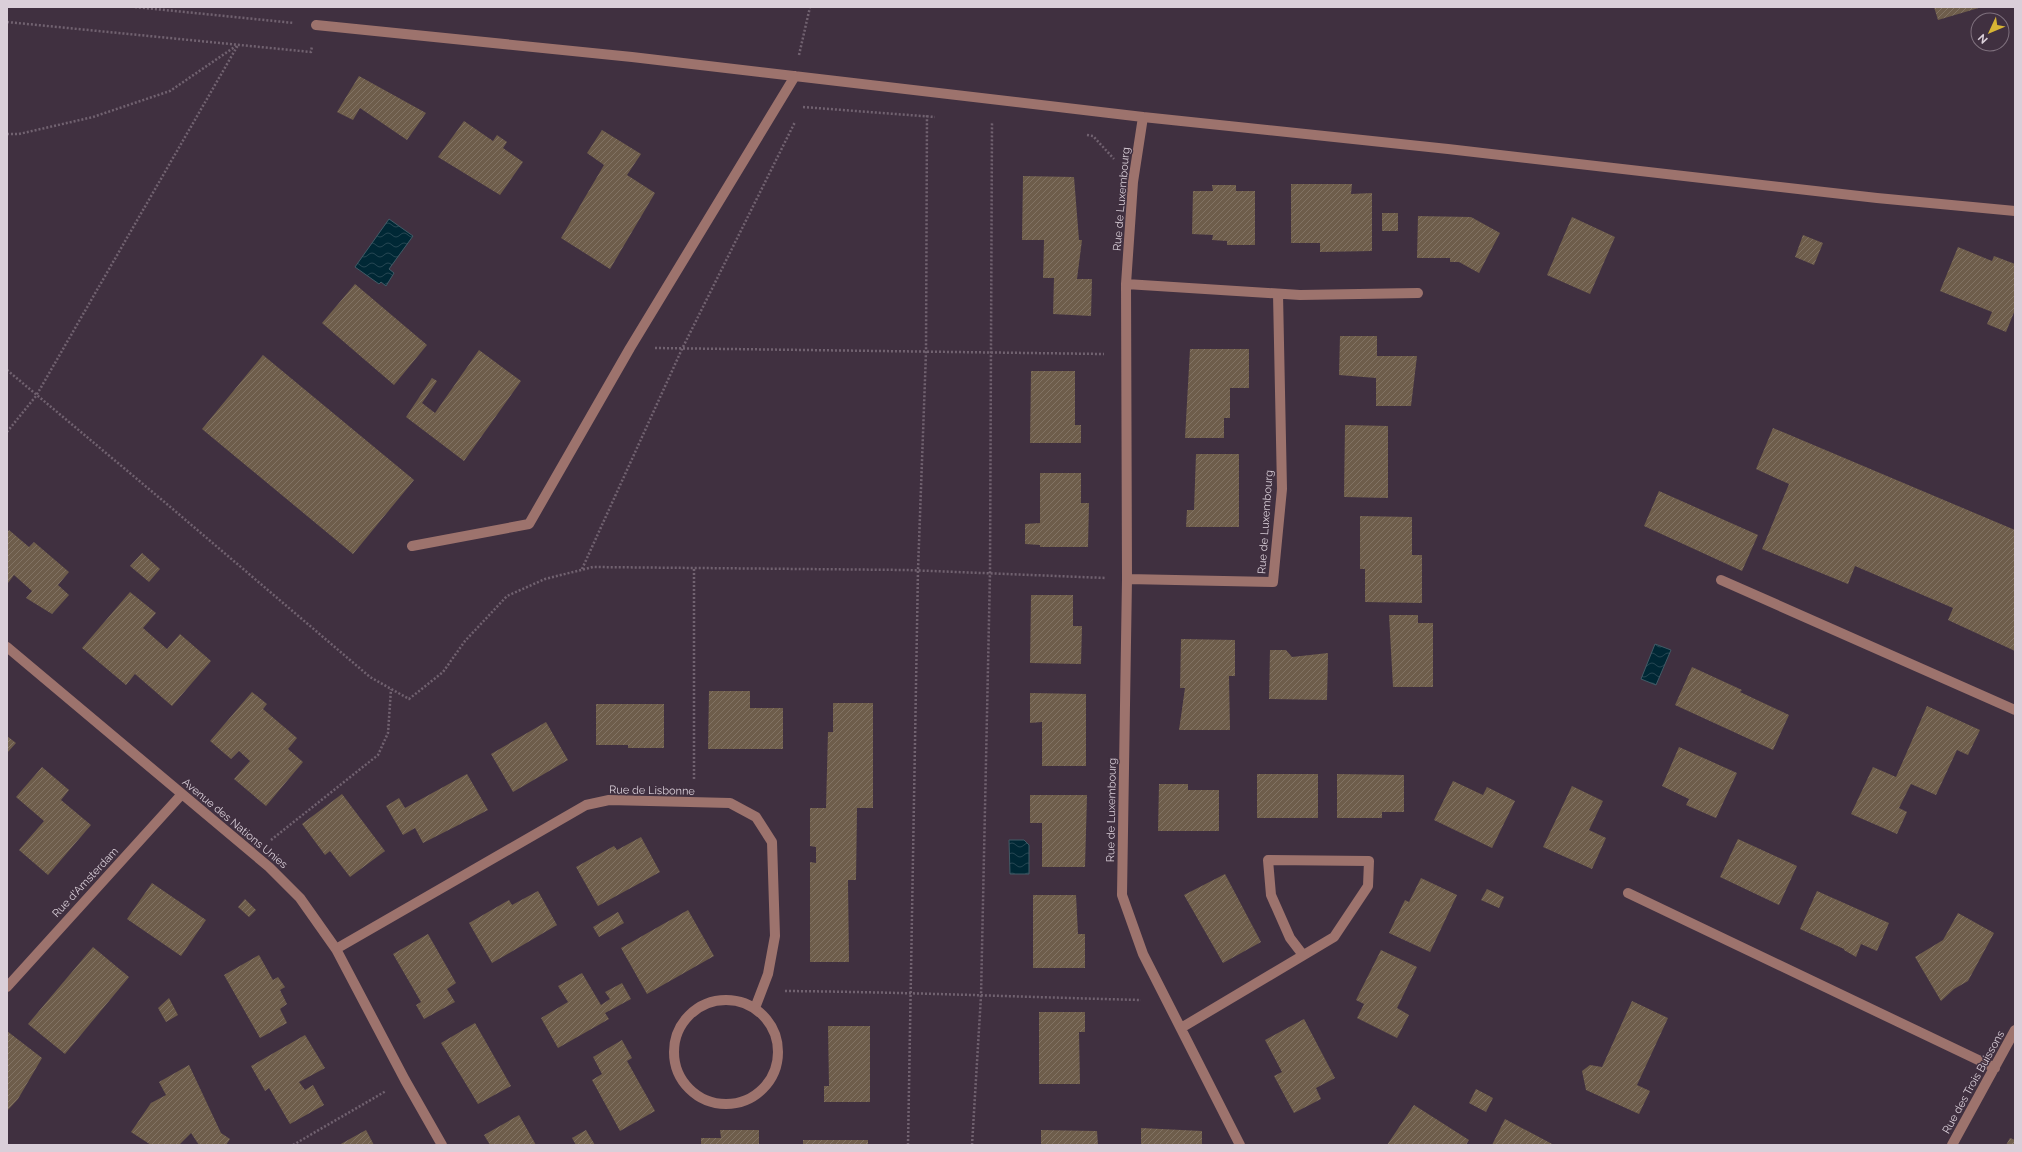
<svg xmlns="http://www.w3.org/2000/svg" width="2022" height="1152" viewBox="0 0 2022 1152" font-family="Raleway,sans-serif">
<defs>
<pattern id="water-waves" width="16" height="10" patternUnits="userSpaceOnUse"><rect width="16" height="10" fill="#002835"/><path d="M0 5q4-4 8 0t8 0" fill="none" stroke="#254652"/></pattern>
<pattern id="building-hatch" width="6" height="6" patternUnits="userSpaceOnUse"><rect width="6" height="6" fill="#6e5d4b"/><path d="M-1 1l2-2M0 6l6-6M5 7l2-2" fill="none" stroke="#827364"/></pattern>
</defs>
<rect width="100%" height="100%" fill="#403040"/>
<!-- water -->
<path fill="url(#water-waves)" stroke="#415a66" d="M389,219L413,236L389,269L394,273L386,286L381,282L379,284L355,267Z
M1655,644L1671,650L1656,685L1641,679Z
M1009,840H1024L1029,845V874H1010Z"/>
<!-- building -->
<path fill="url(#building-hatch)" d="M1934,7H1982L1938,20Z
M359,76L426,113L407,140L360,108L353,120L337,112Z
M464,121L493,141L497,135L507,142L503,148L523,162L500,195L438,157Z
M602,130L641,154L627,175L655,193L610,269L561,238L604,165L587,153Z
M1023,176L1074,177L1079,240H1082L1077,279H1092L1091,316L1053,314L1054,278H1043L1044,240H1022Z
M1291,184H1352L1351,194L1372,193V251L1320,252V243H1291Z
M1212,185H1236V191H1255V245H1227V241L1212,240L1213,235L1192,234L1193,191H1213Z
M1382,213H1398V231H1382Z
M1418,216L1471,217L1500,233L1479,273L1459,262H1450V258H1417Z
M1572,217L1615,237L1590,294L1547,275Z
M1803,235L1823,243L1814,265L1795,257Z
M1958,247L1992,261L1994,256L2015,264V310L2006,332L1987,324L1992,312L1940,291Z
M355,284L427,345L394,385L322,323Z
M1340,336H1377V356H1417L1411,406H1376V378L1339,375Z
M1190,349H1249V388H1230V418H1224V438H1185Z
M479,350L521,381L464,461L406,417L432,378L437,381L422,403L435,413Z
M263,355L414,480L353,554L202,429Z
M1031,371H1075V425H1081V443H1030Z
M1345,425L1388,426V498L1344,497Z
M1773,428L2015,530V651L1948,620L1953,608L1855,566L1848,584L1762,549L1789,484L1756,469Z
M1196,454H1239V527H1186L1187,510H1194Z
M1040,473H1081V503H1089L1088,547H1040V545L1025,544V524L1040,523Z
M1659,491L1758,535L1742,571L1644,526Z
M1360,516L1412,517V555H1422V603L1365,602V569H1360Z
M9,530L29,547L34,542L69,572L58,585L69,595L52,614L26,598L32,591L14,575L8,583L7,582V533Z
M142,553L160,569L149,582L130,566Z
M130,592L156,613L143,628L167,649L180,634L211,661L172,706L135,674L126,685L82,648Z
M1031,595H1073V626H1082L1081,664L1030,663Z
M1389,615H1418V623H1433V687H1393Z
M1181,639L1235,640V676H1229L1230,730H1179L1185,688H1180Z
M1270,650H1286L1292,657L1328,653L1327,700L1269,699Z
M1692,667L1742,690L1740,692L1789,715L1773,750L1675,705Z
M709,691H750V708H783V749H708Z
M252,692L267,704L263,709L297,738L288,749L303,762L266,806L234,779L250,761L239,751L231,759L210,741Z
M1030,693L1086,694V766H1042V722L1030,723Z
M833,703H873V808H857L856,880H848L849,962H810V862L816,863V847L810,846V808H826L828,732H833Z
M596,704H664V748H628V745H596Z
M1927,706L1980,730L1968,755L1957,750L1936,795L1911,784L1899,808L1907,812L1897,834L1851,814L1873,767L1896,777Z
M546,722L568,760L513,792L491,754Z
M7,736L16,743L7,753Z
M1679,747L1737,773L1716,818L1686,805L1689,799L1662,786Z
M42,767L69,790L61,800L91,825L48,875L19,850L44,821L16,797Z
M467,774L488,810L423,843L415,828L403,835L386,806L399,798L405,808Z
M1257,774H1318V818H1257Z
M1337,774L1404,775V812H1382V818H1337Z
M1453,781L1483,795L1487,787L1515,801L1492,848L1434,820Z
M1159,784H1188V790H1219V831H1158Z
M1572,786L1603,801L1589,830L1606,838L1592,869L1543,847Z
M342,794L385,851L350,877L330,851L325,855L302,824Z
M1030,795H1087L1085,867H1042V823H1030Z
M641,837L660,872L598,906L576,867L614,846L617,850Z
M1738,839L1797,866L1779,905L1720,877Z
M1225,874L1261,942L1223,963L1184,895Z
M1421,878L1457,895L1430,952L1389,933L1405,900L1409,902Z
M152,883L206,920L181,956L127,919Z
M1487,889L1504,897L1499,908L1481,900Z
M538,891L557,925L492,963L469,923L509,900L512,905Z
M1817,891L1889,923L1877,951L1861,944L1856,957L1844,950V949L1800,929Z
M1033,895H1076L1078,934H1085V968H1033Z
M245,899L256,910L249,917L238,907Z
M688,910L714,956L647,994L621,948Z
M618,912L624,923L599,937L593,927Z
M1958,913L1994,933L1968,981L1954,989L1941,1001L1915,957L1943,940Z
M428,934L456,983L447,989L455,1002L424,1019L416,1005L421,1002L393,954Z
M93,947L129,977L65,1054L28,1024Z
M1381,950L1417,967L1397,1008L1409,1015L1397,1038L1357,1018L1364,1004L1356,1000Z
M259,955L273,980L278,977L285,987L280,990L287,1004L280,1009L287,1023L260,1038L224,975Z
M582,973L601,1005L610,999L605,992L622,983L631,999L605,1013L609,1019L558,1048L541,1018L568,1002L558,986Z
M169,998L178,1015L166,1022L158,1008Z
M1632,1001L1668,1018L1637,1085L1650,1091L1639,1114L1586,1090L1582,1071L1590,1065L1602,1067Z
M1039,1012H1085V1032H1079L1080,1084H1039Z
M1304,1019L1335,1078L1316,1088L1321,1099L1294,1113L1274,1076L1282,1072L1265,1040Z
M475,1023L511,1086L478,1104L441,1043Z
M828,1026H870V1102H824V1086H829Z
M7,1031L42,1058L18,1099L7,1111Z
M305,1035L325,1068L299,1082L305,1090L313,1085L324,1105L290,1124L269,1088L265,1091L251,1066Z
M622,1040L632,1058L627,1061L655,1111L620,1131L592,1080L602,1074L593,1057Z
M189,1065L221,1133L230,1139L226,1145H199L191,1133L179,1145H151L131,1132L151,1103L166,1095L159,1082Z
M1476,1089L1493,1098L1486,1112L1469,1103Z
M1414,1105L1469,1140L1466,1145H1387Z
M519,1115L536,1145H490L484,1135Z
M1505,1119L1554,1145H1492Z
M1141,1128L1202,1131V1145H1141Z
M366,1130L374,1145H339Z
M586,1130L595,1145H576L572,1138Z
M720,1130H759V1145H701V1138H721Z
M1041,1130L1097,1131L1098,1145H1041Z
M2010,1138L2015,1140V1145H2006Z
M803,1140H868V1145H803Z"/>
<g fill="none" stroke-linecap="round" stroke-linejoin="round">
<!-- path -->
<path stroke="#716270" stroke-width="2.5" stroke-dasharray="2 2" stroke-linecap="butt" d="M135,7L294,23
M7,22L311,52L312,46
M799,55L810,7
M803,107L935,117
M7,134H19L93,117L170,91L236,46
M1087,135L1093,136L1114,159
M655,348L1104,354
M7,370L168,505L370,677L409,699L443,672L465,641L507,596L545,579L593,567L907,570L1106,578
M7,432L36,396L238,45
M582,569L682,349L795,122
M694,569V780
M271,840L378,755L388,733L391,689
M785,991C904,992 1022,997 1141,1000
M293,1145L386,1091
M908,1145L918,570L926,352L927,114
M972,1145L981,996L990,573L992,122"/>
<!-- minor -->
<path stroke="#9d736d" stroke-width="10" d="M316,25L632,57L1143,117L1448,149L1877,198L2015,211
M1143,117L1133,182L1126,284L1127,579L1122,895L1143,954L1240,1145
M1126,284L1300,295L1418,293
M412,546L529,524L630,348L795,76
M1127,579L1273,582L1282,489L1278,294
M1721,580L2015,710
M7,647L269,867L300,898L336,949L405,1080L442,1145
M1628,893L1995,1068
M336,949L586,805L609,800L730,803L756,817L772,842L775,936L768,974L755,1008
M7,987L182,794
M674 1052a52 52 0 1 1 104 0a52 52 0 1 1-104 0Z
M1181,1028L1334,937L1368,886L1369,861L1268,860L1271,895L1290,938L1303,955
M1952,1145L2015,1030"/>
</g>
<g text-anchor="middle" stroke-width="3" stroke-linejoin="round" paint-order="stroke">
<!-- street labels -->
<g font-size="11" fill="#dacfd9" stroke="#403040">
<text transform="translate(1121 199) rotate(-85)" y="4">Rue de Luxembourg</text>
<text transform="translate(1265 522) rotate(-86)" y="4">Rue de Luxembourg</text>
<text transform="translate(652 790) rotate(1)" y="4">Rue de Lisbonne</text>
<text transform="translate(1111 810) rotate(-89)" y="4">Rue de Luxembourg</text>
<text transform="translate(235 823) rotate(40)" y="4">Avenue des Nations Unies</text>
<text transform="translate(85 882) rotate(-47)" y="4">Rue d'Amsterdam</text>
<text transform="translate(1973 1082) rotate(-61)" y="4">Rue des Trois Buissons</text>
</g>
</g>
<!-- border -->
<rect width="2022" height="1152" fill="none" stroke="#dacfd9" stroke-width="16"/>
<!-- north arrow -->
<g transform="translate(1990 32) rotate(226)"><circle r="19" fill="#403040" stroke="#7e707d"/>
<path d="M0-3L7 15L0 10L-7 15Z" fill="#d7b434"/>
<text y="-6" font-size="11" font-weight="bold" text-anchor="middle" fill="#dacfd9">N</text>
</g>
</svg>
